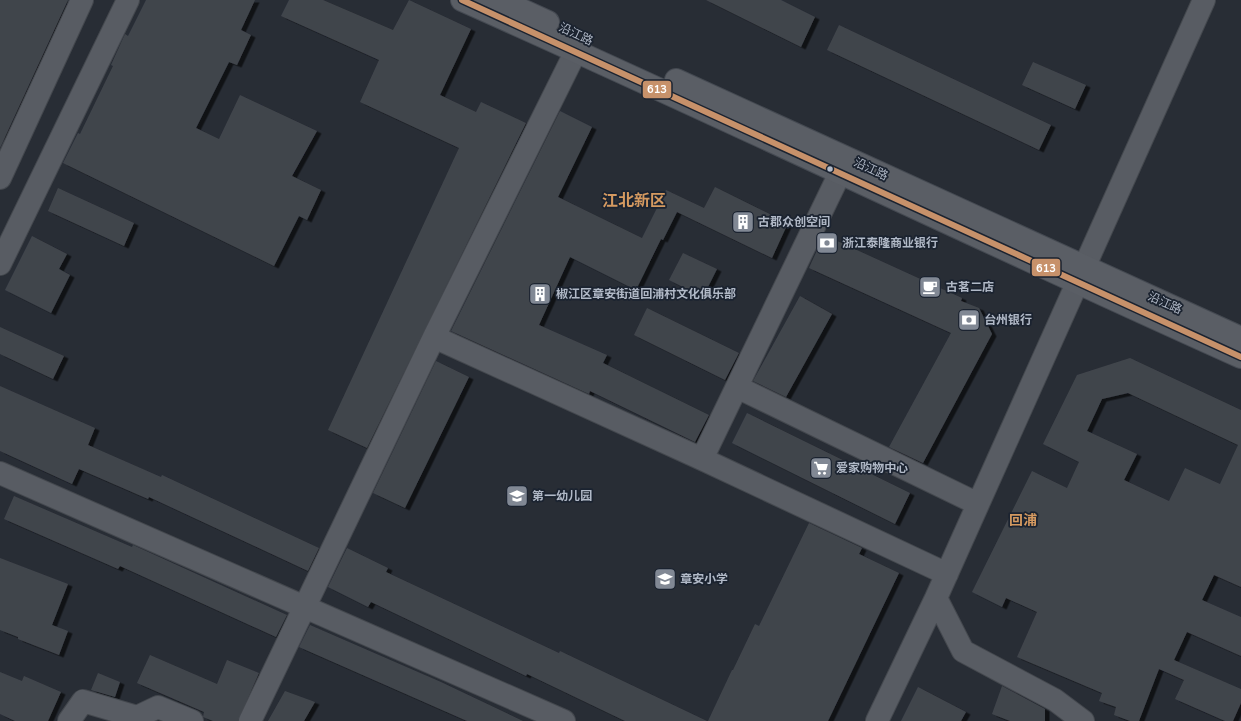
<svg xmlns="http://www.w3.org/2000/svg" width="1241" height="721" viewBox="0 0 1241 721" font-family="'Nunito Sans','Noto Sans SC',sans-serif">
<defs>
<filter id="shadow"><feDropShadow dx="4.5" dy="2.5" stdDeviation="0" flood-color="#0009"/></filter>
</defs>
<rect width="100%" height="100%" fill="#282d35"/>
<!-- building -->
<path fill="#41454c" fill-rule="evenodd" filter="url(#shadow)" d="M0,0H68L0,148Z
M146,0H255L241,30L251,35L237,65L229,62L196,128L219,139L240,95L317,131L292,176L321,190L307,220L299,216L274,266L63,163L78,133L80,134L113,66L111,65L125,34L128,36Z
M289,0H323L393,30L409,0L471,29L440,95L476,112L481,102L526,123L367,448L328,430L459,148L360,102L379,60L281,16Z
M706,0H781L815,17L801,47Z
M839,25L1051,125L1039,150L827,50Z
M1033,62L1086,85L1075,109L1022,85Z
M560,111L592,127L558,197L642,238L666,190L704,208L715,187L788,223L772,258L677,212L663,240L661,239L636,290L570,257L539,325L607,355L603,363L709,415L695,442L590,391L589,394L451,331Z
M58,188L134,223L124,246L48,211Z
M824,235L962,298L961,301L979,308L992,334L923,463L889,447L951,333L809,268Z
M32,236L67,254L59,269L70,275L51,313L5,290Z
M683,253L717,269L703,297L669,280Z
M800,296L832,314L786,397L753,381Z
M647,308L739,353L725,380L634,335Z
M0,327L64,356L53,379L0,354Z
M1130,358L1241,410V587L1214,575L1202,600L1241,617V656L1187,632L1174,660L1241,689V703L1233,721H1225L1175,699L1184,680L1159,669L1139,721H1130L1114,715L1116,707L1099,701L1102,693L1017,657L1037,612L1006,598L1002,607L972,592L1032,471L1067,488L1079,462L1043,444L1077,375ZM1128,393L1238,445L1220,484L1185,468L1169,501L1124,480L1137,454L1087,431L1102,399Z
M436,361L469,377L405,508L373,493Z
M0,386L95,428L88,445L161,477L162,475L319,548L308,571L149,497L148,499L79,469L72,484L0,451Z
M747,413L910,493L895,524L732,443Z
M14,496L132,547L133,545L287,615L276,637L120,566L118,569L4,519Z
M809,523L862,548L859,554L899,573L828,721H708L732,670H733L755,624L759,626Z
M347,548L388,568L386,572L559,653L560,651L707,721H625L527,674L526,676L371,602L368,607L328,587Z
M0,558L68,584L52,625L68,631L59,655L18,639V637L0,630Z
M310,625L441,682L523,721H467L299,647Z
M150,655L217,684L227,660L259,673L238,721H213L203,717L204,712L137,683Z
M0,672L22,681L24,676L61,692L48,721H15L0,714Z
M98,673L120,682L115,697L91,690Z
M1002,686L1045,709V721H1010L992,714Z
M918,687L966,712L961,721H901Z
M285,691L315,702L304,721H268Z"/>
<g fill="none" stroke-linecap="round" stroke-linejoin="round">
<!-- minor casing -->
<g stroke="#44484e" stroke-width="24">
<path id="minor" d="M0,178L82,0
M0,264L128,0
M434,337L702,459L947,574
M737,387L978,504
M702,459L840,173
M0,473L564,721
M936,598L963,651L1055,700L1083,721
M69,721L83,701L137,717L158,707L192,721
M250,721L434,337L576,51
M877,721L936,598L1204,0"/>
</g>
<!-- major casing -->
<g stroke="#454a52" stroke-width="24">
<path id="major" d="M462,0C723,116 980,240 1241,357
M500,0L548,22
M676,80L1241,338"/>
</g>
<!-- minor -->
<use href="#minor" stroke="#585c63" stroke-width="22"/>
<!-- major -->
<use href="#major" stroke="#5a5e65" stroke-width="22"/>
<!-- bus-1 casing -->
<g stroke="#1b2330" stroke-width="9">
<path id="bus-1" d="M462,0L1241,357"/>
</g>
<!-- bus-1 -->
<use href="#bus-1" stroke="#c7916a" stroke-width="6"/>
</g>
<!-- icons -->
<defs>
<g id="building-square" transform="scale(1.15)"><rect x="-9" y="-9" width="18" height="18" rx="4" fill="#818894" stroke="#1b2330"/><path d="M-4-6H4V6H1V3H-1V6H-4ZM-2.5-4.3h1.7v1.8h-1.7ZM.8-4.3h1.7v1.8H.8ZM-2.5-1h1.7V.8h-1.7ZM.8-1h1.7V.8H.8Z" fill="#fff"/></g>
<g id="bank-square" transform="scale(1.15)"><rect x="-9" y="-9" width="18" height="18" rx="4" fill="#818894" stroke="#1b2330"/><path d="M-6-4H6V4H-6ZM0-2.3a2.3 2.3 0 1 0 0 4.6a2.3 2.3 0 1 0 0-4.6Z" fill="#fff"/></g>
<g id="cafe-square" transform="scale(1.15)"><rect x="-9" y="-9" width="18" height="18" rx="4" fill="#818894" stroke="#1b2330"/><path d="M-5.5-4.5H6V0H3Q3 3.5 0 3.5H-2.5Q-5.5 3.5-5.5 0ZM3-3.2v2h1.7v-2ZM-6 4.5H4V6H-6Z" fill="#fff"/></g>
<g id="supermarket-square" transform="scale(1.15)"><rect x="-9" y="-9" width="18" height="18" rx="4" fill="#818894" stroke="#1b2330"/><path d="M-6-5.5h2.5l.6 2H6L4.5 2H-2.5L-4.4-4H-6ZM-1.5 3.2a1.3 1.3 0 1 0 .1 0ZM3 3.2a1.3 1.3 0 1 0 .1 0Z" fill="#fff"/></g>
<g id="school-square" transform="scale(1.15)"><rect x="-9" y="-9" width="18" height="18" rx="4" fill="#818894" stroke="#1b2330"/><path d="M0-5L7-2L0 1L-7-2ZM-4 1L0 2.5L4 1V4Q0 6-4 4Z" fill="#fff"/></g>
</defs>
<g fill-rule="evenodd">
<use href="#building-square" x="743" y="222"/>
<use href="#bank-square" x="827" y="243"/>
<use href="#cafe-square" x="930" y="287"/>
<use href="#building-square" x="540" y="294"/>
<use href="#bank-square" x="969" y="320"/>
<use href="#supermarket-square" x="821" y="468"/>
<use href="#school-square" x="517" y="496"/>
<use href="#school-square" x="665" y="579"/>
</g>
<!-- markers -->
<circle fill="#b1b9c7" stroke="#1b2330" stroke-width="1.5" cx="830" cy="169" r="3.5"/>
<g text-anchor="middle" stroke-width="3.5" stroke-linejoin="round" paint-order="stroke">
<!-- street labels -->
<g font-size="12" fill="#b1b9c7" stroke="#1b2330">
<text transform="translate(576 34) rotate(25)" y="4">沿江路</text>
<text transform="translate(871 169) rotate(25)" y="4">沿江路</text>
<text transform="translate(1165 303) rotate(24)" y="4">沿江路</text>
</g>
<!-- poi labels -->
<g font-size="12" font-weight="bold" fill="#b1b9c7" stroke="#1b2330" text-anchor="start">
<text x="758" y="226">古郡众创空间</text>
<text x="842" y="247">浙江泰隆商业银行</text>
<text x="946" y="291">古茗二店</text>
<text x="556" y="298">椒江区章安街道回浦村文化俱乐部</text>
<text x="984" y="324">台州银行</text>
<text x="836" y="472">爱家购物中心</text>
<text x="532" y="500">第一幼儿园</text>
<text x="680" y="583">章安小学</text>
</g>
<!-- quarter labels -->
<g font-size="14" font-weight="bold" fill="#d49960" stroke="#1b2330">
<text x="1023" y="525">回浦</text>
</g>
<!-- district labels -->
<g font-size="16" font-weight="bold" fill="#d49960" stroke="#1b2330">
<text x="634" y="206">江北新区</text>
</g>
</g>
<g stroke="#1b2330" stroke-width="1.5">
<rect x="642" y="80" width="30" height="19" rx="4" fill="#c7916a"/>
<rect x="1031" y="258" width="30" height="19" rx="4" fill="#c7916a"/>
</g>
<g font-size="11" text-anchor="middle" font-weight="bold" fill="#fff">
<text x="657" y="93">613</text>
<text x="1046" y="272">613</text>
</g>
</svg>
